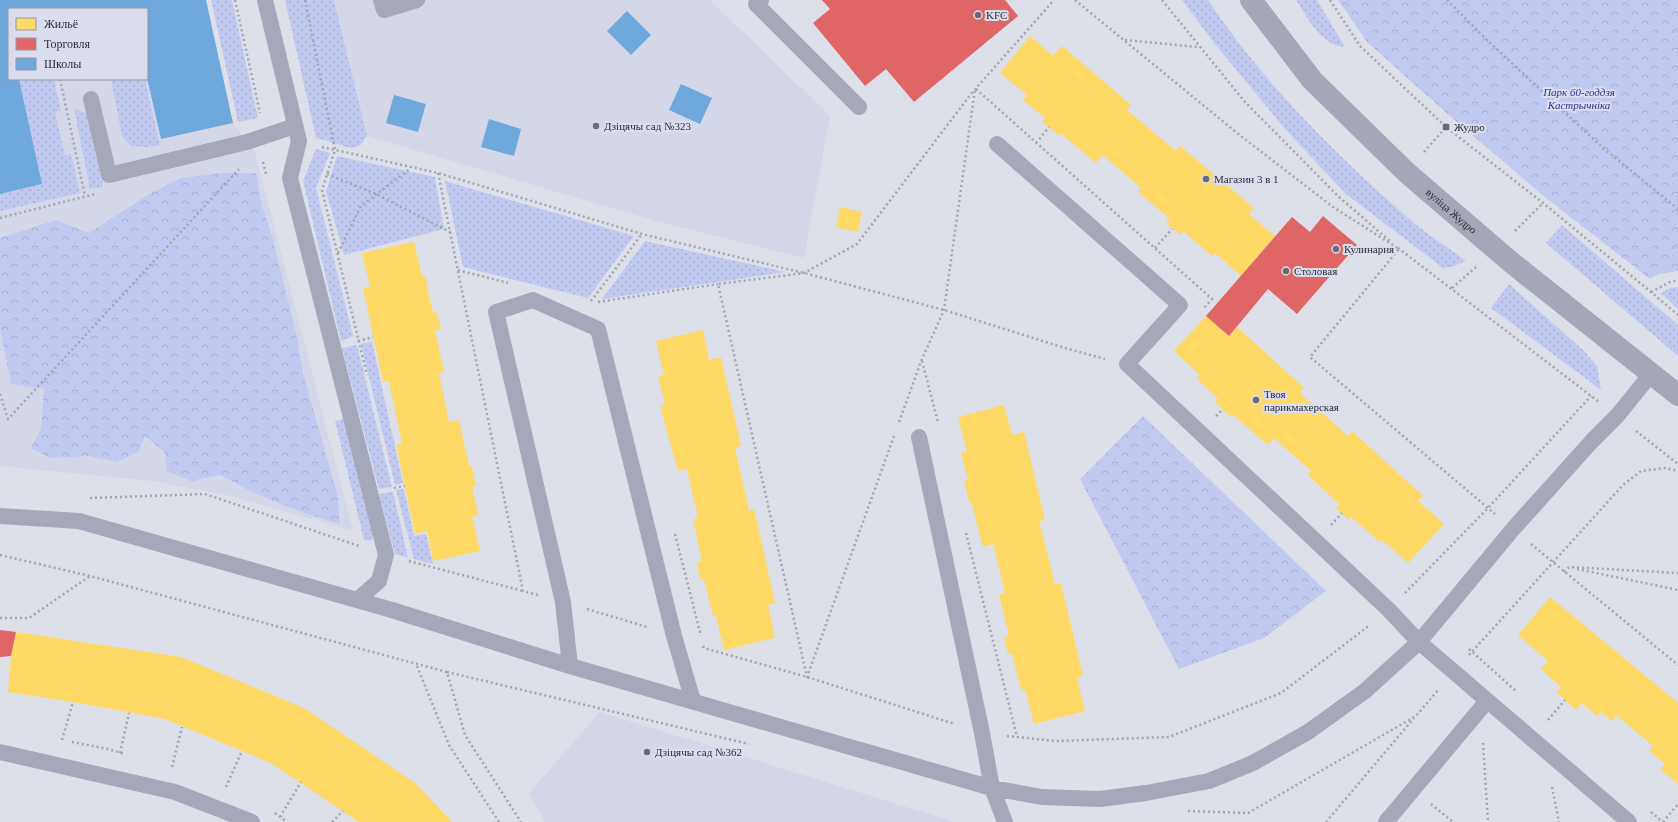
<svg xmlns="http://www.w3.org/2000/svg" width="1678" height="822" viewBox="0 0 1678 822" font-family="Georgia,serif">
<defs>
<pattern id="grass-dots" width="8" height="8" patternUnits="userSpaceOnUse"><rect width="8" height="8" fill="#c2c9f1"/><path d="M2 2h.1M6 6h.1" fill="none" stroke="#a7adcf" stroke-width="1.8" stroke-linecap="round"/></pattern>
<pattern id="forest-crowns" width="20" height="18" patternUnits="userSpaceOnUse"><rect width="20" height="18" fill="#c2c9f1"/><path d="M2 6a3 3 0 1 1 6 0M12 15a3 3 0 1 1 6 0" fill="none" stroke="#a7adcf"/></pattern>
</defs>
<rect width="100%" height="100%" fill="#dee0e9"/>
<!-- built -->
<path fill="#d4d7e8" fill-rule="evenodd" d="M0,0H206L233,123L255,152L353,531L231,496L152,481L0,466ZM9,9H147V79H9Z
M334,0H710L830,116L804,258L656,221L367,136Z
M600,712L955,822H545L529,793Z"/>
<!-- grass -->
<path fill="url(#grass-dots)" d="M211,0H232L258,118L238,122Z
M285,0H334L367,136L361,145L351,148L316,138Z
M1182,0H1208C1262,81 1333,152 1406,216C1424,232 1446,246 1466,261L1454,266L1443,268L1346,194L1285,129L1215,44Z
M1296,0H1317L1345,47C1320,45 1308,18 1296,0Z
M19,79H54L61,111L55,112L65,155L71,154L80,193L0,211V194L42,184Z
M111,79H145L160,145L146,147L131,146L122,136Z
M74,109L86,113L92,123L103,187L90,189Z
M316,149L330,153L316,188L353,336L341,341L303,181Z
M337,156L435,177L444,229L344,255L326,191Z
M445,181L634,236L588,298L463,267Z
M1562,225L1678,325V356L1546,243Z
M645,241L786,272L602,299Z
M1509,284L1584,351L1597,366L1601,390L1491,308Z
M1678,287V309L1661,293L1670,288Z
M372,342L403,483L395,485L361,344Z
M357,345L392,487L379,489L342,348Z
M346,418L375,536L370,541L364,540L335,421Z
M404,489L414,536L426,534L433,564L414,559L396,490Z
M393,492L408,558L395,554L379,494Z"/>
<!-- forest -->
<path fill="url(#forest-crowns)" d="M1338,0H1678V271L1659,274L1650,279L1546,198L1451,117L1367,42Z
M223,173H256L262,206L272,236L296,333L304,377L338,497L340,524C298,512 258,497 221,475L191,481L167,471L165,453L145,436L139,451L117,462L89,456L50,458L31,448L41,429L44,389L11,384L0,329V238L56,220L89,233L151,193L181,178Z
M1143,416L1326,591L1264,638L1179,669L1080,479Z"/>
<!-- homes -->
<path fill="#ffd966" d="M1030,36L1053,56L1062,46L1131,105L1127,110L1176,151L1180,146L1254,208L1249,214L1275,236L1241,276L1215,253L1212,256L1183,231L1180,235L1166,223L1170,219L1138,192L1141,188L1103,155L1096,163L1060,133L1058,135L1042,121L1045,118L1023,100L1027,95L1000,73Z
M840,207L862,212L858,232L836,227Z
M414,242L422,276H425L433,313L437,312L441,329L435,330L444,372L439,373L449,422L459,420L469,466H472L476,486L472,487L478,515L472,516L480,551L433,561L427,531L415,534L396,445L402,444L389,381L383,382L363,288L370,287L362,253Z
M1206,316L1229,336L1237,327L1304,388L1300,393L1348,436L1352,431L1423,496L1418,501L1444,524L1408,563L1382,540L1380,542L1351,517L1349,520L1336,508L1339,504L1308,475L1311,471L1274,438L1268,445L1232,414L1230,416L1215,402L1218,399L1197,379L1200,375L1174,351Z
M703,330L709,360L721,357L741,446L735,448L749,511L754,509L775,603L768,605L775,638L724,650L716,616H713L704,579H700L697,562L702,561L693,519L698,518L687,469L678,471L660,406L665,405L658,376H664L656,341Z
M1004,405L1012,435L1024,432L1045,520L1039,521L1055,584L1061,583L1083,676L1077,678L1085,711L1034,724L1025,689L1021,690L1012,653L1008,654L1004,637L1009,636L999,594L1005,593L993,544L983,547L971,501H969L964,481L968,480L961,452L967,451L958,417Z
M1550,597L1678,703V784L1661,770L1665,764L1649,751L1653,746L1616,715L1612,721L1601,712L1597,716L1582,703L1576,710L1557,692L1561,687L1541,669L1548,661L1518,635Z
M16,632L181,657L304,708L415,783L452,822H359L271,763L165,719L73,702L8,692L11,656Z"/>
<!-- shops -->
<path fill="#e06666" d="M822,0H1005L1018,16L914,102L886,69L865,86L813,23L830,9Z
M1323,216L1357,245L1297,314L1268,289L1229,336L1206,316L1292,217L1310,232Z
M0,630L16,632L11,656L0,657Z"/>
<!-- schools -->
<path fill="#6fa8dc" d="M0,0H206L233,123L161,139L147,78V9H9V79H19L42,184L0,194Z
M627,11L651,35L631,55L607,31Z
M681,84L712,98L700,124L669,110Z
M394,95L426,104L418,132L386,123Z
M489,119L521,129L514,156L481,147Z"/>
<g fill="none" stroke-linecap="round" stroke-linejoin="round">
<!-- path -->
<path stroke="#a2a4ae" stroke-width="2.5" stroke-dasharray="2 3" stroke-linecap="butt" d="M235,0L260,113
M305,0L335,150L322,190L367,375
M1075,0L1237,133L1333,207L1399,249L1310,357L1495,514
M1162,0L1245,102L1339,197L1391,242
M1330,0L1360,46L1446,127L1543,203L1651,292L1678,315
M1447,0L1488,41L1603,148L1678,209
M1125,40L1198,47
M60,79L85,196
M976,89L1212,299L1203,309
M1036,143L1049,127
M322,147L438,173L642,234L804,273L944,310L1065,348L1105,359
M1424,152L1446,127
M263,162L266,174
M438,173L523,591L538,595
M327,174L376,194L450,232
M0,218L95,194
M1515,231L1543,203
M1155,248L1172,229
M1398,248L1599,402
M338,253L361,206L411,168
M458,270L508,283
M1452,288L1476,267
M1651,292L1672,281H1678
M591,301L642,234
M598,302L718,284
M358,341L373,337
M922,361L938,422
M0,394L8,419L239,169
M1216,416L1223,409
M899,422L922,359L944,310L975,89
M1636,431L1678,464
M894,436L807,677L718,284L804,273L857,244L971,94L1054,0
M394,488L405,486
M90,498L205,494L359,546
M1331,525L1342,513
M966,533L1017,737
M675,534L701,636
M1531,544L1678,665
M0,555L90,576L447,672L465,735L521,822
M409,561L523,591
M1577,569L1678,590
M1564,572L1569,567L1678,573
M1405,593L1488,508L1591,396
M587,609L647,627
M0,618H29L90,576
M703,646L704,648L807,677L955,724
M1469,649L1517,692
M1469,655L1623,485L1641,471L1665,468L1678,471
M417,666L449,745L499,822
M447,672L749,744
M1548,720L1565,700
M1007,736L1057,741L1169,737L1281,693L1370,625
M62,740L73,702
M72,742L108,749L125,754
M1483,743L1488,822
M120,753L129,713
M172,767L182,727
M226,787L242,751
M1552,787L1559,822
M1431,804L1453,822
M1188,811L1248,813L1416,716L1439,689
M1651,812L1663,822
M275,813L287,822
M280,817L301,782
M332,822L343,811
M1326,822L1414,718
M1663,822L1678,804"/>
<!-- service -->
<path stroke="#a5a8b8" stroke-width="16" d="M265,0L299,141L290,178L386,555L379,581L357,600
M381,0L384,10L417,0
M761,0L756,4L859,107
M91,99L109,175L247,142L295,126
M997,144L1180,305L1127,364L1389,610L1419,642L1629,822
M919,437L982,733L992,788L1005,822
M0,516L79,521L392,610L570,666L992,788L1042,797L1100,799L1146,793L1209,781L1253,763L1308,732L1365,691L1419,642L1513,529L1592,441L1617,416L1651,374
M570,666L563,602L496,312L533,300L598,329L674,636L693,701
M0,752L175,792L252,822
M1386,822L1487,701"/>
<!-- secondary -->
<path stroke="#a4a7b8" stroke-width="22" id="s1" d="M1251,0L1312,80L1406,172L1512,263L1678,395"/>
</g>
<!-- markers -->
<g fill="#6b6c73" stroke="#dadded" stroke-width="1.5">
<circle cx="978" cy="15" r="4"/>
<circle cx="596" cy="126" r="4"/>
<rect x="1442" y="123" width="8" height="8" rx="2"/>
<circle cx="1206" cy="179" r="4"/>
<circle cx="1336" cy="249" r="4"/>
<circle cx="1286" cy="271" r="4"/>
<circle cx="1256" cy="400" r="4"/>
<circle cx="647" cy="752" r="4"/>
</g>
<g text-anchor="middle" stroke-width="4" stroke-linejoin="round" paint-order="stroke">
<!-- poi labels -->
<g font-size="11" fill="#2d2e34" stroke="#dadded" text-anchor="start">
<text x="986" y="19">KFC</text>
<text x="604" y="130">Дзіцячы сад №323</text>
<text x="1454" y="131">Жудро</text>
<text x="1214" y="183">Магазин 3 в 1</text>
<text x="1344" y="253">Кулинария</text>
<text x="1294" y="275">Столовая</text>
<text x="1264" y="398">Твоя<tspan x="1264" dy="13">парикмахерская</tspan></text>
<text x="655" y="756">Дзіцячы сад №362</text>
</g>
<!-- park labels -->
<g font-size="11" font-style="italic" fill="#32318e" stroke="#dadded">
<text x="1579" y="96">Парк 60-годдзя<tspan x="1579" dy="13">Кастрычніка</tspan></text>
</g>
<!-- street labels -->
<g font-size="11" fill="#2d2e34" stroke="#dadded">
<text dy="4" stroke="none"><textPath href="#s1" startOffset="292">вуліца Жудро</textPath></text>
</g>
</g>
<!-- legend -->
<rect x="8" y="8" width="140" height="72" fill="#dadded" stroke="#9597a3"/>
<rect x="16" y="18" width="20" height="12" fill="#ffd966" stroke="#9597a3"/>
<text x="44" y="28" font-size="12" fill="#2d2e34">Жильё</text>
<rect x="16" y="38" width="20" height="12" fill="#e06666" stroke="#9597a3"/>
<text x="44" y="48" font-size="12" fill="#2d2e34">Торговля</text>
<rect x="16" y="58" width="20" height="12" fill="#6fa8dc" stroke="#9597a3"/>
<text x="44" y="68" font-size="12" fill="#2d2e34">Школы</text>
</svg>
